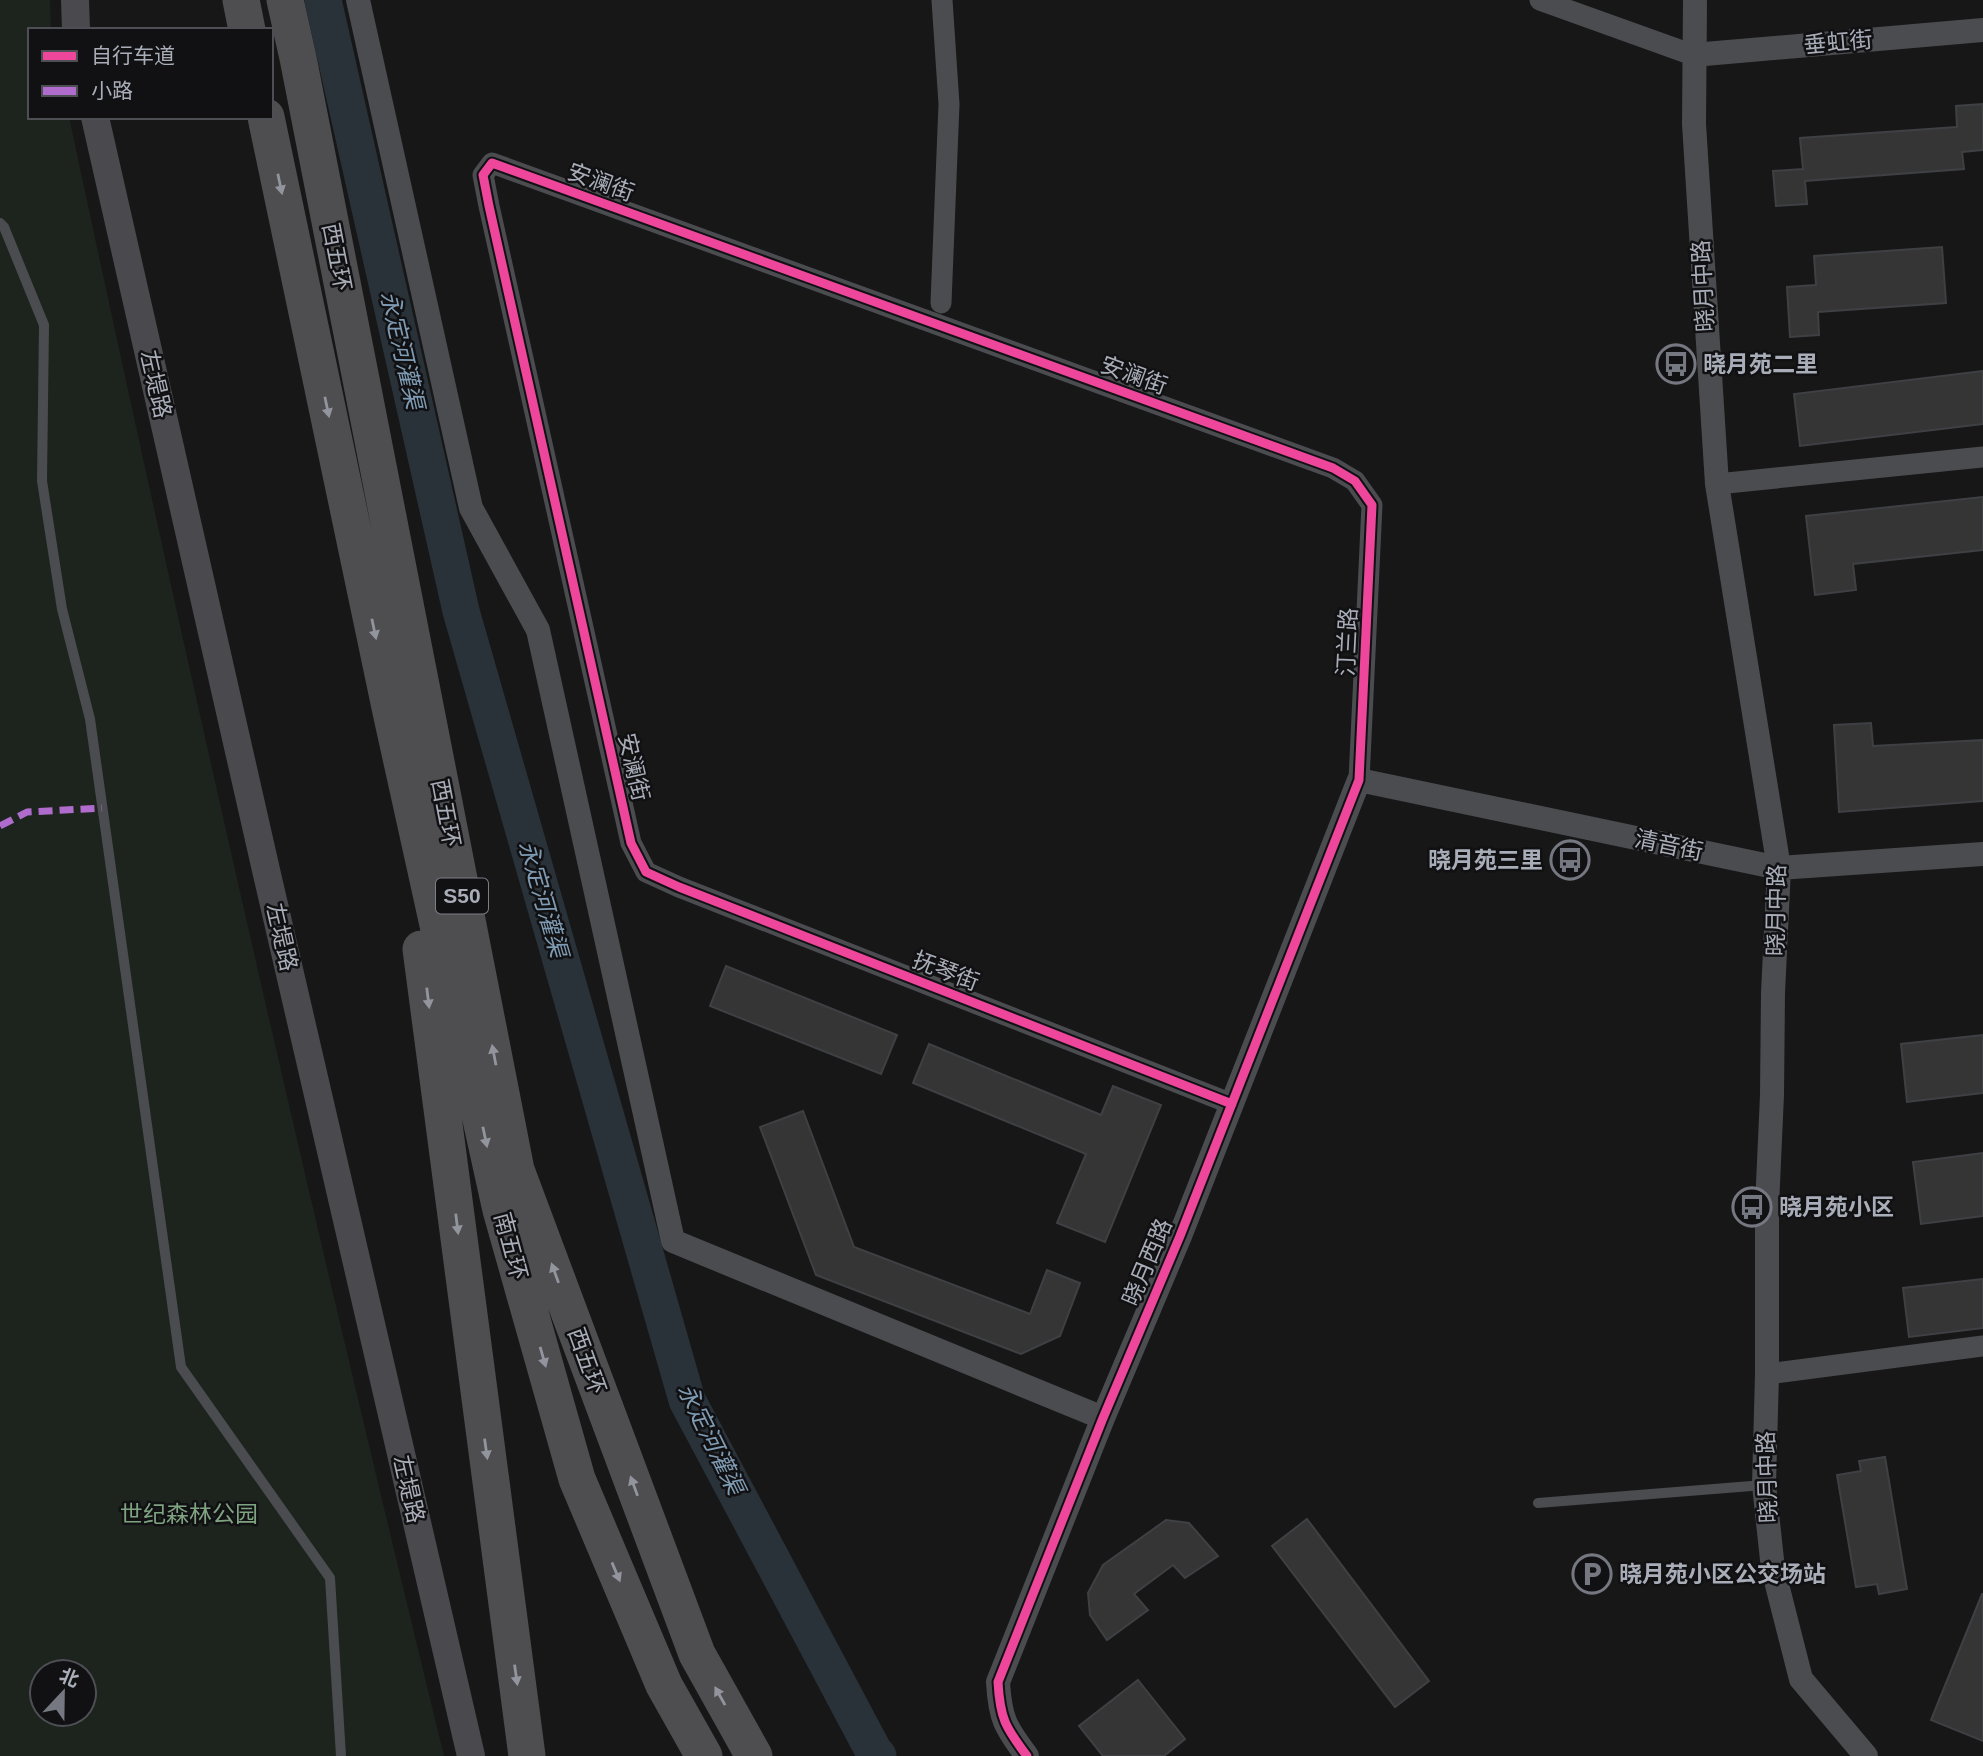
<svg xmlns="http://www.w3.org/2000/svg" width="1983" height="1756" viewBox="0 0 1983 1756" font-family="Arial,'Noto Sans SC',sans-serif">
<rect width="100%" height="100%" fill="#171717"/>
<!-- green -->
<path fill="#1d241e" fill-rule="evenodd" d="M0,0H50L51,30H30V117H69C186,665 311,1212 444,1756H0ZM42,1672H84V1714H42Z"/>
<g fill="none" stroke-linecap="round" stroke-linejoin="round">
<!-- river -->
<path stroke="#2a3239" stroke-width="37" d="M323,0L461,611L687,1400L873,1750L878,1756"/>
</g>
<!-- building -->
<path fill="#353536" stroke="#3f4043" stroke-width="2" d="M1983,104V150L1962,152L1964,169L1805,181L1807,204L1776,206L1773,171L1803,169L1800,138L1957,127L1956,106Z
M1942,247L1946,303L1818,312L1819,335L1790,337L1787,287L1816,285L1814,256Z
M1983,371V424L1800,446L1794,394Z
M1983,497V550L1853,564L1856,590L1815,595L1806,516Z
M1871,723L1873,746L1983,740V801L1839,812L1834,725Z
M726,966L897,1035L881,1074L710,1006Z
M1983,1035V1093L1907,1102L1901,1044Z
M929,1044L1101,1115L1113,1086L1161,1105L1105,1242L1057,1223L1086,1154L913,1083Z
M803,1111L854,1247L1030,1314L1047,1270L1080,1283L1060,1336L1021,1354L816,1275L760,1127Z
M1983,1153V1216L1921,1224L1913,1162Z
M1983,1279V1328L1909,1337L1903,1288Z
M1885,1457L1907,1589L1879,1594L1877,1584L1856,1587L1837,1475L1861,1471L1859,1461Z
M1307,1519L1429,1681L1395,1707L1272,1546Z
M1166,1520L1189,1523L1218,1556L1185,1578L1173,1565L1134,1594L1148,1610L1107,1640L1090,1615L1088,1593L1103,1565Z
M1982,1594H1983V1741L1931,1720Z
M1138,1680L1185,1739L1164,1756H1103L1079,1726Z"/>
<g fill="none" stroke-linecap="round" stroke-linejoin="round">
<!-- service -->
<path stroke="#4b4c50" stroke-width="10" d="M0,223L4,227L44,325L42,481L62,609L90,719L181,1367L330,1578L341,1756
M1538,1503L1764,1485"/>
<!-- minor -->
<path stroke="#4b4c50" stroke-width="21" d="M1540,0L1693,55
M941,303L949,104L942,0
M1717,484L1983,457
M1232,1104L679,887L646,872L631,843L489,206L483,175L492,163L1333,468L1355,481L1372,505L1359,780
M1767,1374L1983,1346"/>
<!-- tertiary -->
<path stroke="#4b4c50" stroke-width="24" d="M358,0L471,508L538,630L673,1241L1103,1418
M1695,0L1694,124L1717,484L1779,868L1773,993L1772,1095L1767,1206V1374L1764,1485L1773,1569L1801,1679L1866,1756
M1693,55L1983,30
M1027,1756C1005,1727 1000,1718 998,1682L1103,1418L1180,1236L1359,780L1779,868L1983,854"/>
<!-- secondary -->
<path stroke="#4a4a4e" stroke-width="28" d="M75,0L76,30
M95,117L266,870L471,1756"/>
<!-- motorway -->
<path stroke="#4e4e51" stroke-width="37" d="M241,0L247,30
M285,0L298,58L516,1170L697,1654L754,1756
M266,117L391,712L501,1210L577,1479L664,1685L704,1756
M421,949L527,1756"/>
<!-- quiet -->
<path stroke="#b06ccc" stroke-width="7" stroke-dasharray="14 7" stroke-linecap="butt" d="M0,826L27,812L102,808"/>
<!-- cycleway casing -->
<g stroke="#111113" stroke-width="13">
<path id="cycleway" d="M1027,1756C1005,1727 1000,1718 998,1682L1103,1418L1180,1236L1359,780L1372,505L1355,481L1333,468L492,163L483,175L489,206L631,843L646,872L679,887L1232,1104"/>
</g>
<!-- cycleway -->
<use href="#cycleway" stroke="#ed469a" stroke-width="9"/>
</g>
<!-- one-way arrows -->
<defs><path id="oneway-solid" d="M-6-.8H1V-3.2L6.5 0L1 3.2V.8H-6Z" transform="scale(1.75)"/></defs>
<g fill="#92959e">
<use href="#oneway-solid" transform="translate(280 184) rotate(78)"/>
<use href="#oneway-solid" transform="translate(327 407) rotate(78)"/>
<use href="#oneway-solid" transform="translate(374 629) rotate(78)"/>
<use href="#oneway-solid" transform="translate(428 998) rotate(83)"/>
<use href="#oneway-solid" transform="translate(494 1055) rotate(-101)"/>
<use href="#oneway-solid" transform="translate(485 1137) rotate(78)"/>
<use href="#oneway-solid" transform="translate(457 1224) rotate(83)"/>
<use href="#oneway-solid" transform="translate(555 1273) rotate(-110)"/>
<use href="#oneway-solid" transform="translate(543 1357) rotate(74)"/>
<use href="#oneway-solid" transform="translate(486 1449) rotate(82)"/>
<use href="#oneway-solid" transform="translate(634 1486) rotate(-110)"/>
<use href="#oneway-solid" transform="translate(616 1572) rotate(67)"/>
<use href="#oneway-solid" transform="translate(516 1675) rotate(82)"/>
<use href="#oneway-solid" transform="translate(720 1696) rotate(-119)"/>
</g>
<!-- icons -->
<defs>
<g id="bus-ring" transform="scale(2.0125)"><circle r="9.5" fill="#111113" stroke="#757880" stroke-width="1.5"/><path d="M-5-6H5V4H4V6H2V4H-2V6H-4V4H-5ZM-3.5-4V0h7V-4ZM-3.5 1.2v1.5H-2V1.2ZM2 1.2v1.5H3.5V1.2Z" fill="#757880"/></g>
<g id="parking-ring" transform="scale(2.0125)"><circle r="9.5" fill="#111113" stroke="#757880" stroke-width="1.5"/><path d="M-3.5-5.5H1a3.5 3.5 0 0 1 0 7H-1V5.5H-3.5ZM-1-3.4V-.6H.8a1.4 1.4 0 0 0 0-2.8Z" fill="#757880"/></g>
</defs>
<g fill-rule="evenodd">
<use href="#bus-ring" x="1676" y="364"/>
<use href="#bus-ring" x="1570" y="860"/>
<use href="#bus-ring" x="1752" y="1207"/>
<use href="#parking-ring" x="1592" y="1574"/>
</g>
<g text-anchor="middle" stroke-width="5" stroke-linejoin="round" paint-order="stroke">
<!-- shield labels -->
<rect fill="#111113" stroke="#7b7e86" stroke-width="2" x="436" y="878.5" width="52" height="35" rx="5"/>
<g font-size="21" font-weight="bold" fill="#a8adb8">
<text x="462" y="903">S50</text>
</g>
<!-- street labels -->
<g font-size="23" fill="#a8adb8" stroke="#111113">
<text transform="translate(1838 42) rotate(-5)" y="8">垂虹街</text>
<text transform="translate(601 182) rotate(20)" y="8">安澜街</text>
<text transform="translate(337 257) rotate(79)" y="8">西五环</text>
<text transform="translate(1703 286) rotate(-93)" y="8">晓月中路</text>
<text transform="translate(1134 375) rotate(20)" y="8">安澜街</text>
<text transform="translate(156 384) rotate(77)" y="8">左堤路</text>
<text transform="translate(1347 642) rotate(-87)" y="8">汀兰路</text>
<text transform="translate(634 767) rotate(77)" y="8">安澜街</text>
<text transform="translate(446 813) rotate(79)" y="8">西五环</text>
<text transform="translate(1669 845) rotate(12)" y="8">清音街</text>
<text transform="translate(1776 910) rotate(-89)" y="8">晓月中路</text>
<text transform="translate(282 937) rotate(77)" y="8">左堤路</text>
<text transform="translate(946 971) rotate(21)" y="8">抚琴街</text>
<text transform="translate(511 1246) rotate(75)" y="8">南五环</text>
<text transform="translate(1147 1262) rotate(-67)" y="8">晓月西路</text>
<text transform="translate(587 1361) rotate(70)" y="8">西五环</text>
<text transform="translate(1767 1477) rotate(-92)" y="8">晓月中路</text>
<text transform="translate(409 1489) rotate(77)" y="8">左堤路</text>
</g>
<!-- poi labels -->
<g font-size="23" font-weight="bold" fill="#a8adb8" stroke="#111113" text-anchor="start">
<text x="1703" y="372">晓月苑二里</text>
<text x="1543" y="868" text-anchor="end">晓月苑三里</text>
<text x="1779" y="1215">晓月苑小区</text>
<text x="1619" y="1582">晓月苑小区公交场站</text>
</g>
<!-- park labels -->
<g font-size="23" fill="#7fa381" stroke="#111113">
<text x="189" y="1522">世纪森林公园</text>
</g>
<!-- water labels -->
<g font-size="24" font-style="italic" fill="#7f9bb3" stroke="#111113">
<text transform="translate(402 350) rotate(77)" y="8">永定河灌渠</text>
<text transform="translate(543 899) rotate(74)" y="8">永定河灌渠</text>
<text transform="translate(711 1439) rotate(64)" y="8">永定河灌渠</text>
</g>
</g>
<!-- legend -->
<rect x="28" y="28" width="245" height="91" fill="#111113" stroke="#4d4f55" stroke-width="2"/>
<rect x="42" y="51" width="35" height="10" fill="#ed469a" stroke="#4d4f55" stroke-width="2"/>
<text x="91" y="63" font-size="21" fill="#a8adb8">自行车道</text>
<rect x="42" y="86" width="35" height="10" fill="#b06ccc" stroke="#4d4f55" stroke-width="2"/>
<text x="91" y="98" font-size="21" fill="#a8adb8">小路</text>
<!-- north arrow -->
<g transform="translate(63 1693) rotate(22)"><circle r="33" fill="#111113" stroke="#4d4f55" stroke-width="2"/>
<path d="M0-5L12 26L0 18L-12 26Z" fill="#757880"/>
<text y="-10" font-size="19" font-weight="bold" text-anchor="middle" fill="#a8adb8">北</text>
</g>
</svg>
